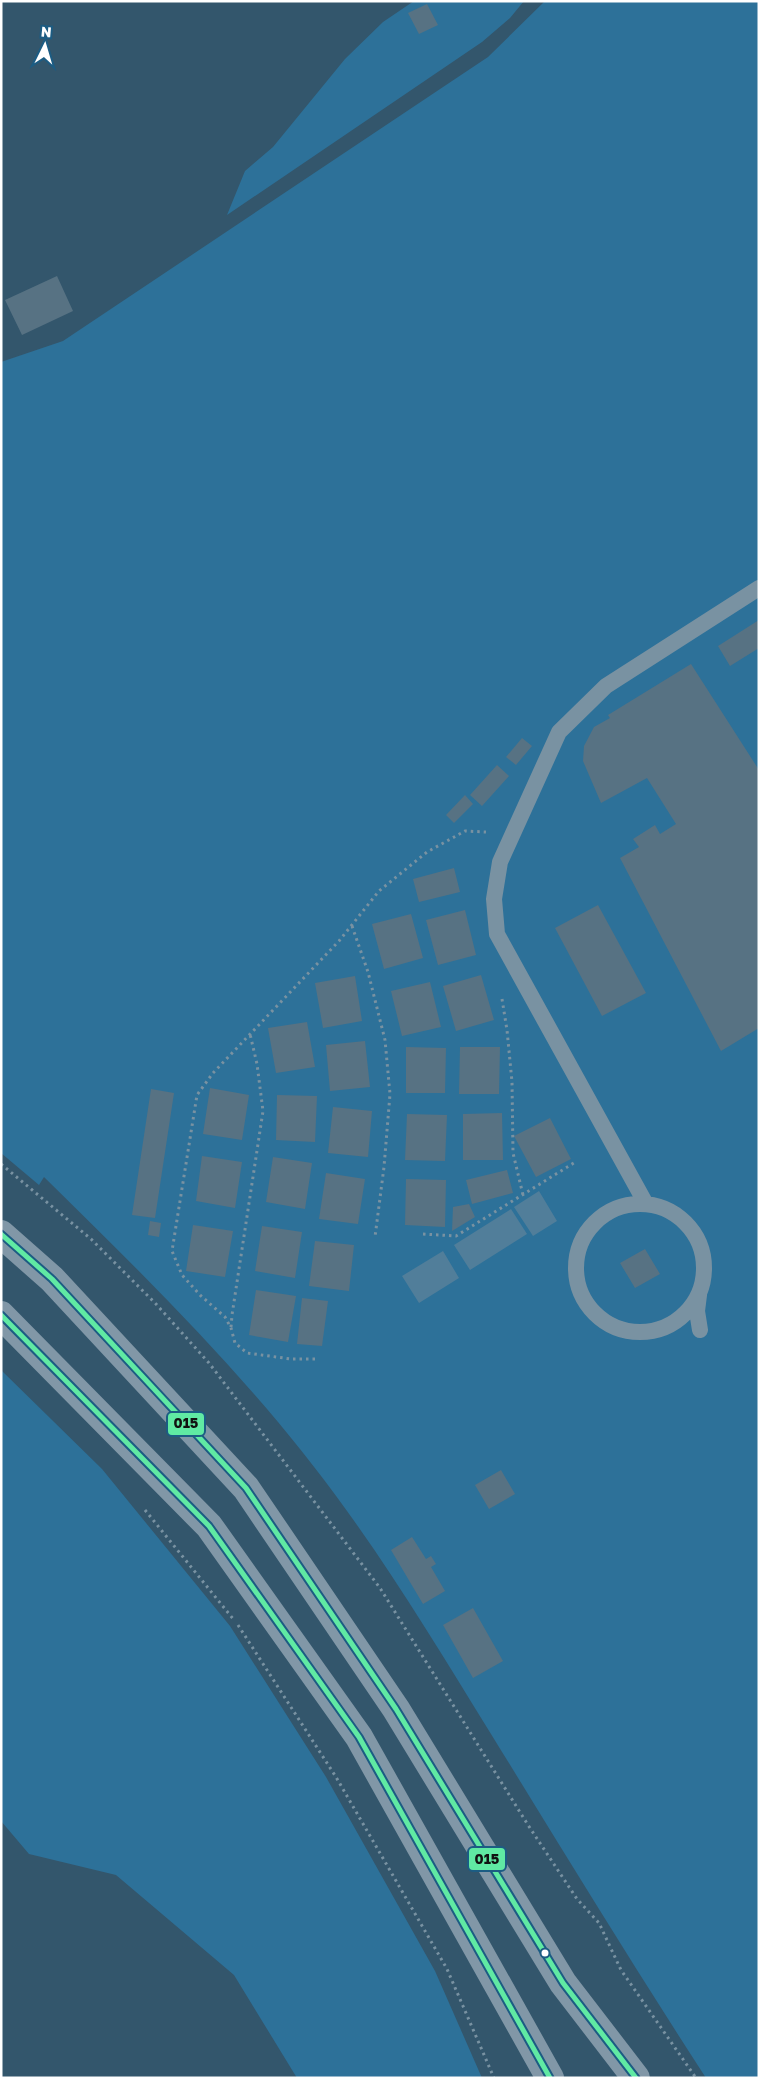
<svg xmlns="http://www.w3.org/2000/svg" width="760" height="2079" viewBox="0 0 760 2079" font-family="'Golos Text',sans-serif">
<rect width="100%" height="100%" fill="#33566c"/>
<!-- green -->
<path fill="#2d7199" d="M414,1H524L510,18L482,42L227,215L245,171L273,147L345,59L383,22Z
M545,1H759V2078H706C632,1964 562,1849 491,1734C444,1658 399,1583 347,1511C259,1388 152,1283 44,1177L39,1185L1,1153V362L63,341L488,57Z
M1,1370L102,1469L230,1626L326,1777L435,1971L482,2078H297L234,1975L116,1875L29,1854L1,1821Z"/>
<!-- water -->
<path fill="#517e9a" d="M539,1191L557,1221L533,1236L514,1207Z
M511,1209L527,1234L470,1270L454,1245Z
M443,1251L459,1278L419,1303L402,1276Z"/>
<!-- building -->
<path fill="#577283" d="M427,4L438,25L419,34L408,13Z
M57,276L73,311L22,335L5,300Z
M759,620V648L730,666L718,646Z
M691,664L759,770V1028L721,1051L620,858L639,847L633,839L655,825L660,834L676,824L647,778L601,803L583,761L584,746L594,727L610,718L608,715Z
M522,738L532,746L516,765L506,757Z
M497,765L509,776L482,806L470,795Z
M465,795L473,804L454,823L446,815Z
M454,868L460,892L419,902L413,879Z
M598,905L646,993L602,1016L555,928Z
M465,910L476,955L438,965L426,920Z
M411,914L423,958L384,969L372,924Z
M481,975L494,1020L456,1031L443,986Z
M355,976L362,1021L323,1028L315,983Z
M430,982L441,1027L402,1036L391,991Z
M307,1022L315,1067L276,1073L268,1028Z
M365,1041L370,1087L330,1091L326,1045Z
M406,1047L446,1048L445,1093H406Z
M460,1047H500L499,1094H459Z
M210,1088L249,1095L242,1140L203,1134Z
M151,1089L174,1093L155,1218L132,1215Z
M277,1095L317,1096L315,1142L276,1140Z
M333,1107L372,1111L368,1157L328,1153Z
M502,1113L503,1160H463V1114Z
M407,1114L447,1115L445,1161L405,1160Z
M550,1118L571,1159L536,1177L514,1136Z
M202,1156L242,1162L235,1208L196,1201Z
M273,1157L312,1163L305,1209L266,1202Z
M507,1170L513,1193L472,1204L466,1180Z
M326,1173L365,1179L358,1224L319,1219Z
M406,1179L446,1180L445,1227L405,1225Z
M469,1204L475,1217L452,1231L453,1207Z
M150,1221L161,1223L159,1237L148,1235Z
M193,1225L233,1231L225,1277L186,1271Z
M262,1226L302,1232L295,1278L255,1271Z
M315,1241L354,1245L349,1291L309,1286Z
M645,1249L660,1274L635,1288L620,1263Z
M256,1290L296,1296L288,1342L249,1335Z
M302,1298L328,1301L322,1346L297,1344Z
M501,1470L515,1494L489,1509L475,1485Z
M412,1537L426,1559L431,1556L436,1564L431,1567L445,1591L423,1604L391,1550Z
M473,1608L503,1661L473,1678L443,1625Z"/>
<g fill="none" stroke-linecap="round" stroke-linejoin="round">
<!-- path -->
<path stroke="#7992a2" stroke-width="3" stroke-dasharray="2.5 4" stroke-linecap="butt" d="M352,926L368,972L385,1040L390,1094L384,1167L375,1237
M502,999L507,1030L512,1082L513,1153L523,1195
M1,1164L91,1239L156,1304L209,1363L380,1588L528,1825L577,1899L599,1923L621,1970L696,2078
M423,1234L456,1236L577,1161
M231,1327L232,1315L263,1111L257,1064L250,1034
M315,1359H291L247,1353L235,1343L231,1328L225,1317L200,1295L182,1275L172,1251L197,1095L213,1073L339,941L379,891L427,852L465,831L486,832
M145,1510L234,1620
M238,1625L336,1777L447,1969L494,2078"/>
<!-- lane -->
<path stroke="#7992a2" stroke-width="16" d="M646,1204L497,934L494,899L500,862L559,732L606,686L759,588
M576 1268a64 64 0 1 1 128 0a64 64 0 1 1-128 0Z
M699,1295L697,1311L700,1330"/>
<!-- secondary -->
<path stroke="#8197a7" stroke-width="28" d="M1,1234L52,1279L246,1488L396,1709L563,1983L636,2078
M1,1315L209,1526L359,1737L550,2078"/>
<!-- bus-1 casing -->
<g stroke="#1c5c83" stroke-width="9">
<path id="bus-1" d="M1,1234L52,1279L246,1488L396,1709L563,1983L636,2078
M1,1315L209,1526L359,1737L550,2078"/>
</g>
<!-- bus-1 -->
<use href="#bus-1" stroke="#60e9a3" stroke-width="5"/>
</g>
<!-- markers -->
<circle fill="#fff" stroke="#1c5c83" stroke-width="2" cx="545" cy="1953" r="4.5"/>
<g stroke="#1c5c83" stroke-width="2">
<rect x="167" y="1412" width="38" height="24" rx="5" fill="#60e9a3"/>
<rect x="468" y="1847" width="38" height="24" rx="5" fill="#60e9a3"/>
</g>
<g font-size="14" text-anchor="middle" font-weight="bold" fill="#111">
<text x="186" y="1428">015</text>
<text x="487" y="1864">015</text>
</g>
<!-- border -->
<rect width="760" height="2079" fill="none" stroke="#ffffff" stroke-width="5"/>
<!-- north arrow -->
<g transform="translate(45 45) rotate(5)" stroke="#1c5c83" stroke-width="4" paint-order="stroke">
<path d="M0-4L9 19L0 12L-9 19Z" fill="#ffffff"/>
<text y="-8" font-size="14" font-weight="bold" text-anchor="middle" fill="#ffffff">N</text>
</g>
</svg>
